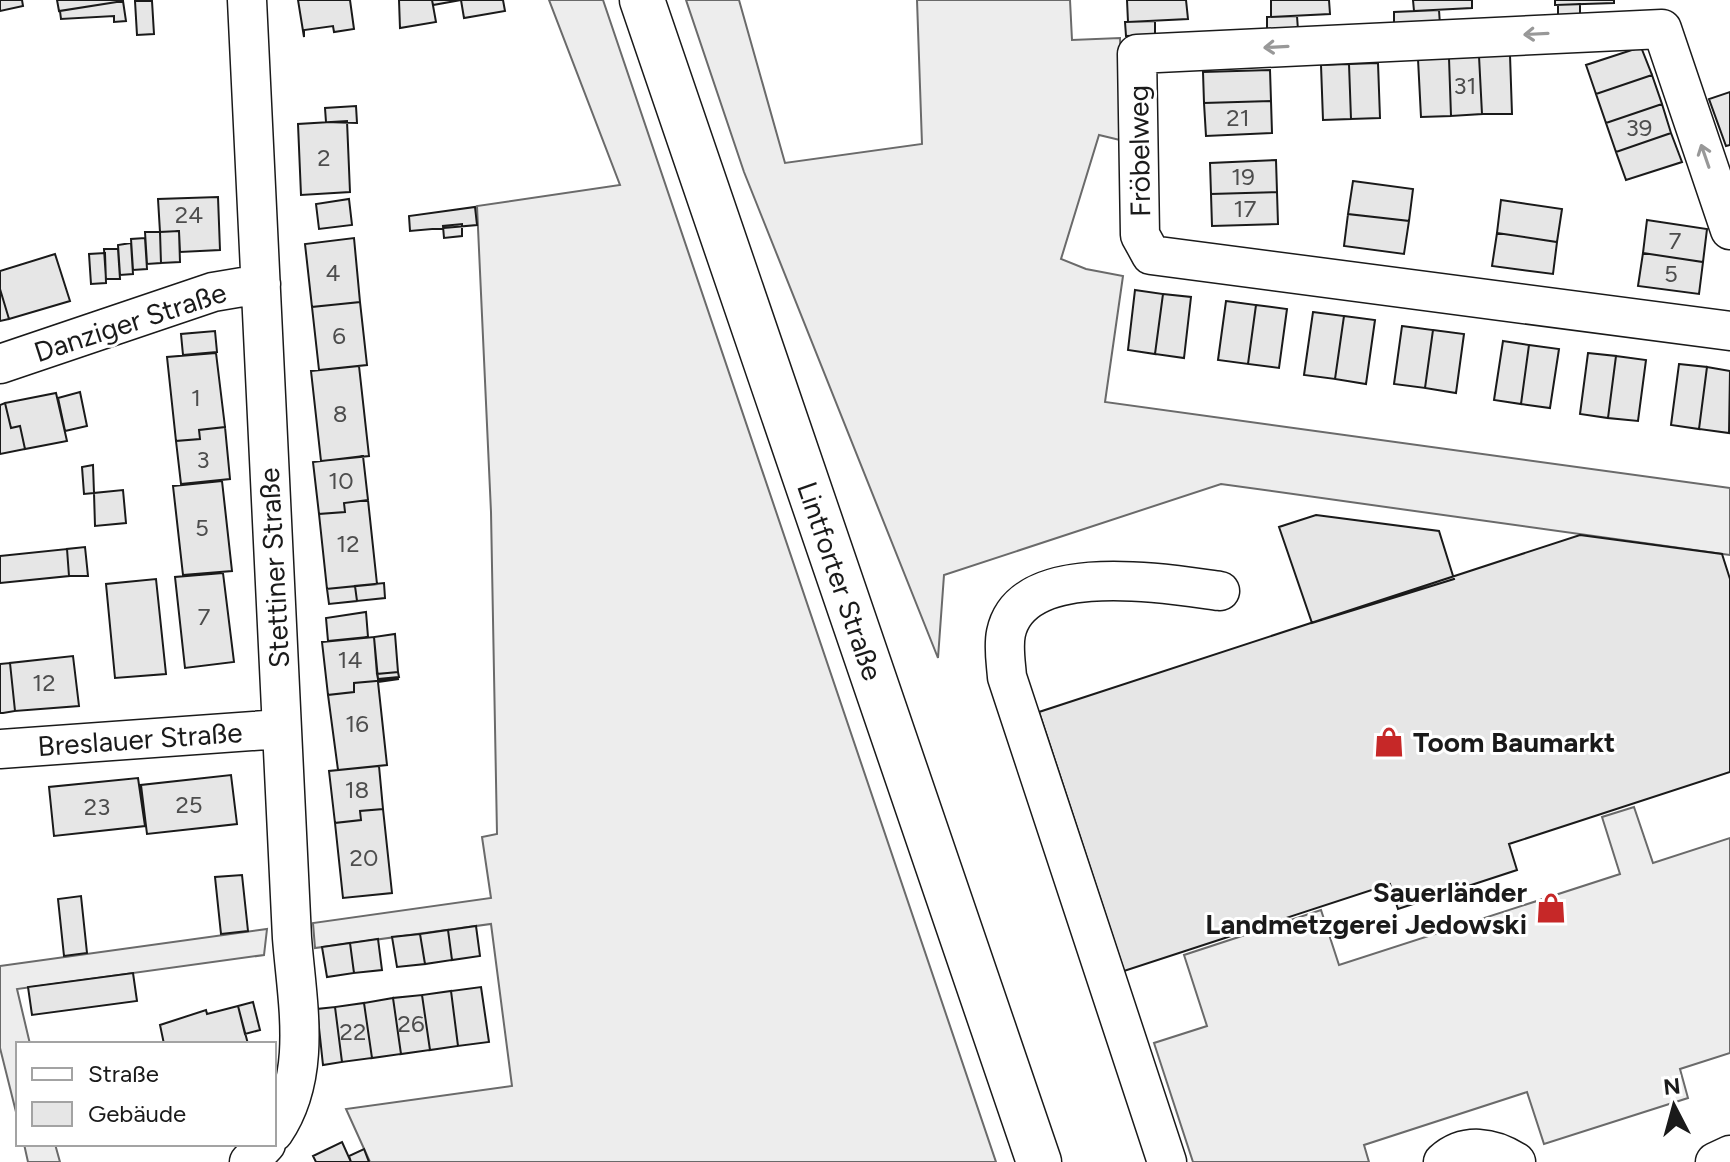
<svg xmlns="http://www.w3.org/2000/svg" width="1730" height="1162" viewBox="0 0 1730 1162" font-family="Figtree,sans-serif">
<rect width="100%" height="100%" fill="#fff"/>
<!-- built -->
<path fill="#ededed" stroke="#6a6a6a" stroke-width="2" d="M549,0H603L996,1162H370L346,1109L512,1086L491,924L315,948L313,923L491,898L482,837L497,834L491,512L477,206L620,185Z
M686,0H739L785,163L922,144L917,0H1070L1072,40L1120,38L1124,141L1099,135L1061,259L1086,269L1123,276L1105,402L1730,488V555L1221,484L944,575L938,658L744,172Z
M1634,807L1653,863L1730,838V1053L1680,1069L1688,1098L1544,1144L1527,1092L1364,1145L1369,1162H1193L1154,1043L1207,1026L1184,955L1321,910L1339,965L1620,874L1602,817Z
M267,929L264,955L17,989L30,1044H18V1120L0,1048V966Z
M24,1144H55L60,1162H28Z"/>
<!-- building -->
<path fill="#e6e6e6" stroke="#1a1a1a" stroke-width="2" d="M0,0H22L23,6L0,11Z
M57,0H123V1L59,11Z
M298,0H350L354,29L334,32L333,26L304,30V37Z
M399,0H432L436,22L400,28Z
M432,0H503L505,11L464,18L461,0L433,5Z
M1127,0H1186L1188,19L1128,22Z
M1271,0H1329L1330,14L1271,17Z
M1413,0H1472V8L1414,11Z
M1555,0H1614V3L1555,5Z
M123,1L126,21L114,22V16L61,19L60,11Z
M135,1H152L154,34L137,35Z
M1580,4V16L1558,17V5Z
M1439,10L1440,25L1394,26V12Z
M1297,16L1298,30L1267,32V17Z
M1155,21V35L1126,36L1125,22Z
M1641,47L1652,75L1596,94L1586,65Z
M1510,55L1512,114H1482L1479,56Z
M1479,56L1482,114L1451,116L1449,58Z
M1449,58L1451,116L1421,117L1418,59Z
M1378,63L1380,118L1351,119L1349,64Z
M1349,64L1351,119L1323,120L1321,65Z
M1270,70L1271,101L1204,103L1203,72Z
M1652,75L1662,104L1606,123L1596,94Z
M1730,92V145L1726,146L1709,99Z
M1271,101L1272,133L1206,136L1204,103Z
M1662,104L1671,133L1616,152L1606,123Z
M356,106L357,123L326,122L325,108Z
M347,121L350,192L301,195L298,124Z
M1671,133L1682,162L1626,180L1616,152Z
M1276,160L1277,192L1211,194L1210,163Z
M1353,181L1413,189L1409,221L1348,214Z
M1277,192L1278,224L1212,226L1211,194Z
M218,197L220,250L180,252L179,231L160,232L158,199Z
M349,199L352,225L319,229L316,204Z
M1501,200L1562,209L1557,242L1497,233Z
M475,207L477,225L410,231L409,216Z
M1348,214L1409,221L1404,254L1344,246Z
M1647,220L1707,229L1703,262L1643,253Z
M462,224V236L444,238L443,226Z
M179,231L180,262L161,263L160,232Z
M145,232H160L161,263L147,264Z
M1497,233L1557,242L1553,274L1492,266Z
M145,238L147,269L133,270L131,239Z
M354,238L360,302L312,307L305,244Z
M131,243L133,274L120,275L118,245Z
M104,249H118L120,279H106Z
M105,253L106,283L91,284L89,254Z
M1643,253L1703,262L1699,294L1638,286Z
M55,254L70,301L9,319L0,289V271Z
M0,289L9,319L0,321Z
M1135,290L1163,294L1155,354L1128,350Z
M1163,294L1191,297L1184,358L1155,354Z
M1226,301L1256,305L1248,364L1218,360Z
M360,302L367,365L319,370L312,307Z
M1256,305L1287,309L1279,368L1248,364Z
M1313,312L1344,316L1335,379L1304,375Z
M1344,316L1375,320L1366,384L1335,379Z
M1402,326L1433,330L1425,388L1394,384Z
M1433,330L1464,334L1456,393L1425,388Z
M215,331L217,352L183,355L181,334Z
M1503,341L1529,345L1521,404L1494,400Z
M1529,345L1559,349L1550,408L1521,404Z
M216,353L225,427L199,430L200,439L176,441L167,357Z
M1588,353L1616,356L1608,418L1580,414Z
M1616,356L1646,360L1638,421L1608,418Z
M1679,364L1707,367L1699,429L1671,425Z
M359,366L369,456L321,461L311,371Z
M1707,367L1730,371L1729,433L1699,429Z
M80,392L87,426L65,431L58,398Z
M56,393L67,441L25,449L20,426L11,428L5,403Z
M5,403L11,428L20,426L25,449L0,454V405Z
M225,427L230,479L181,484L176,441L200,439L199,430Z
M363,456L368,500L344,503L345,512L319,514L313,462Z
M93,465L94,493L84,494L82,467Z
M222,481L232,571L183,575L173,486Z
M123,490L126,523L95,526L94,493Z
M368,500L377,584L327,589L319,514L345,512L344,503Z
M1316,515L1439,531L1454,579L1312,623L1279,527Z
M1580,535L1722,554L1730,579V772L1509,844L1517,870L1398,909L1390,884L1124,971L1039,712Z
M85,547L88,576H69L67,549Z
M67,549L69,576L0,583V556Z
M223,573L234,662L185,668L175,577Z
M156,579L166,674L115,678L106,584Z
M384,583L385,598L357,601L355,586Z
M355,586L357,601L329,604L327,589Z
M366,612L368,637L328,641L326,618Z
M395,634L398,672L377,674L374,637Z
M374,637L378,679H399L354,683V692L328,695L322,642Z
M73,656L79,706L15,711L10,663Z
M10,663L15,711L3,713H0V664Z
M398,672L399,677L378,679L377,674Z
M399,679L378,682L387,765L338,770L328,695L354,692V683Z
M379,766L383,809L360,811L361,820L335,823L329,771Z
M231,775L237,824L147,834L141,785Z
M138,778L145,826L54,836L49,787Z
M383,809L392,893L343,898L335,823L361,820L360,811Z
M242,875L248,931L221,934L215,877Z
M81,896L87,953L64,956L58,899Z
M476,926L480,956L452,960L448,930Z
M448,930L452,960L425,964L420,934Z
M420,934L425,964L397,967L392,937Z
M378,939L382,970L354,973L350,943Z
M350,943L354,973L327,977L322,947Z
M133,973L137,1001L32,1015L28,987Z
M481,987L489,1042L458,1046L451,991Z
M451,991L458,1046L430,1050L422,995Z
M422,995L430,1050L401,1054L393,998Z
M393,998L401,1054L372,1058L364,1003Z
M253,1002L260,1030L245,1034L238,1006Z
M364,1003L372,1058L342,1062L335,1007Z
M238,1006L248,1044H164L160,1025L206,1010L207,1014Z
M335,1007L342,1062L323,1065L317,1009Z
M342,1142L351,1162H316L313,1156Z
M364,1149L369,1162H351L349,1156Z"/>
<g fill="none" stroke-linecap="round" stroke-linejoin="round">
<!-- minor casing -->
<g stroke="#1a1a1a" stroke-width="41">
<path id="minor" d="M247,0L292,938C297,1002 313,1075 274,1132
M1730,230L1662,29L1137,54L1140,235L1151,255L1730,331
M0,364L213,292L261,284
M0,749L281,729
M249,1162L266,1144
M1167,1162L1007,677C1006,663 1003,647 1006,633C1022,558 1167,584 1220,591
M1443,1162C1465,1142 1493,1147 1516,1162
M1715,1162L1730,1155"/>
</g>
<!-- major casing -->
<g stroke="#1a1a1a" stroke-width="47">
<path id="major" d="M642,0L1039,1162"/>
</g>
<!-- minor -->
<use href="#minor" stroke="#fff" stroke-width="38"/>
<!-- major -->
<use href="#major" stroke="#fff" stroke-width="44"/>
</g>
<!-- one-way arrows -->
<defs><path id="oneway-shaft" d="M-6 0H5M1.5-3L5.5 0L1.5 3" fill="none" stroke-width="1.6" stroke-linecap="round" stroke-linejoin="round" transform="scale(2)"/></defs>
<g stroke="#989898">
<use href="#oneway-shaft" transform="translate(1536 34) rotate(177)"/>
<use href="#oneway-shaft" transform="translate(1276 47) rotate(177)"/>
<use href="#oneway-shaft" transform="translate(1705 156) rotate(-109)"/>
</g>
<!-- icons -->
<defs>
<g id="shop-bare" transform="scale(2.4)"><path d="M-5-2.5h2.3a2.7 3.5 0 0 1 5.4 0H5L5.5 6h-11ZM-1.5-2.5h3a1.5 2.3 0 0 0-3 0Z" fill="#c62828" stroke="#fff" stroke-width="2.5" paint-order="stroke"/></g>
</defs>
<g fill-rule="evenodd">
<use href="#shop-bare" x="1389" y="742"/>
<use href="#shop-bare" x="1551" y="908"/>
</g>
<g text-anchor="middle" stroke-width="6" stroke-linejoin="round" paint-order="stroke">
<!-- number labels -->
<g font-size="24" fill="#4d4d4d">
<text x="1465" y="94">31</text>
<text x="1238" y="126">21</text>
<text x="1639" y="136">39</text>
<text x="324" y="166">2</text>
<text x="1243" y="185">19</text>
<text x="1245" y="217">17</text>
<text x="189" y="223">24</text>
<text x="1675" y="249">7</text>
<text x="333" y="281">4</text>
<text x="1671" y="282">5</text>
<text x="339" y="344">6</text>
<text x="196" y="406">1</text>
<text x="340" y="422">8</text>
<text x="203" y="468">3</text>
<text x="341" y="489">10</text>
<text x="202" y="536">5</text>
<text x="348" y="552">12</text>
<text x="204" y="625">7</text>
<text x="350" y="668">14</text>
<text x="44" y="691">12</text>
<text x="357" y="732">16</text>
<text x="357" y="798">18</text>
<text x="189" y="813">25</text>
<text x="97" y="815">23</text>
<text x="364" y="866">20</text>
<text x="411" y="1032">26</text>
<text x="353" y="1040">22</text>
</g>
<!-- street labels -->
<g font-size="28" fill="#1a1a1a" stroke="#fff">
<text transform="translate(1139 151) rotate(-91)" y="10">Fröbelweg</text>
<text transform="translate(130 322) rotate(-18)" y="10">Danziger Straße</text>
<text transform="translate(274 568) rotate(-93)" y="10">Stettiner Straße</text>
<text transform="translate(840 581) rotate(71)" y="10">Lintforter Straße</text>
<text transform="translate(140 739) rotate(-4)" y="10">Breslauer Straße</text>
</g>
<!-- poi labels -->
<g font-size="28" font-weight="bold" fill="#1a1a1a" stroke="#fff" text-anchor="start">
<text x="1413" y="752">Toom Baumarkt</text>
<text x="1527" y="902" text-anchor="end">Sauerländer<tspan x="1527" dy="32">Landmetzgerei Jedowski</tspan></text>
</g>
</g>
<!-- legend -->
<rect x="16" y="1042" width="260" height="104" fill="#ffffff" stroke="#a3a3a3" stroke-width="2"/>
<rect x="32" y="1068" width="40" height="12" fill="#ffffff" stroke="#a3a3a3" stroke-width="2"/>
<text x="88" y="1082" font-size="24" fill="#1a1a1a">Straße</text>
<rect x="32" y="1102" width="40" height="24" fill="#e6e6e6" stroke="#a3a3a3" stroke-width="2"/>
<text x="88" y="1122" font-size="24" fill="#1a1a1a">Gebäude</text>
<!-- north arrow -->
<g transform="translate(1674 1106) rotate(354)" stroke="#ffffff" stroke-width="6" paint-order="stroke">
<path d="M0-6L14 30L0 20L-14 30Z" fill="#1a1a1a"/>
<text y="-12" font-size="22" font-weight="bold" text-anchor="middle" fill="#1a1a1a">N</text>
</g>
</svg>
